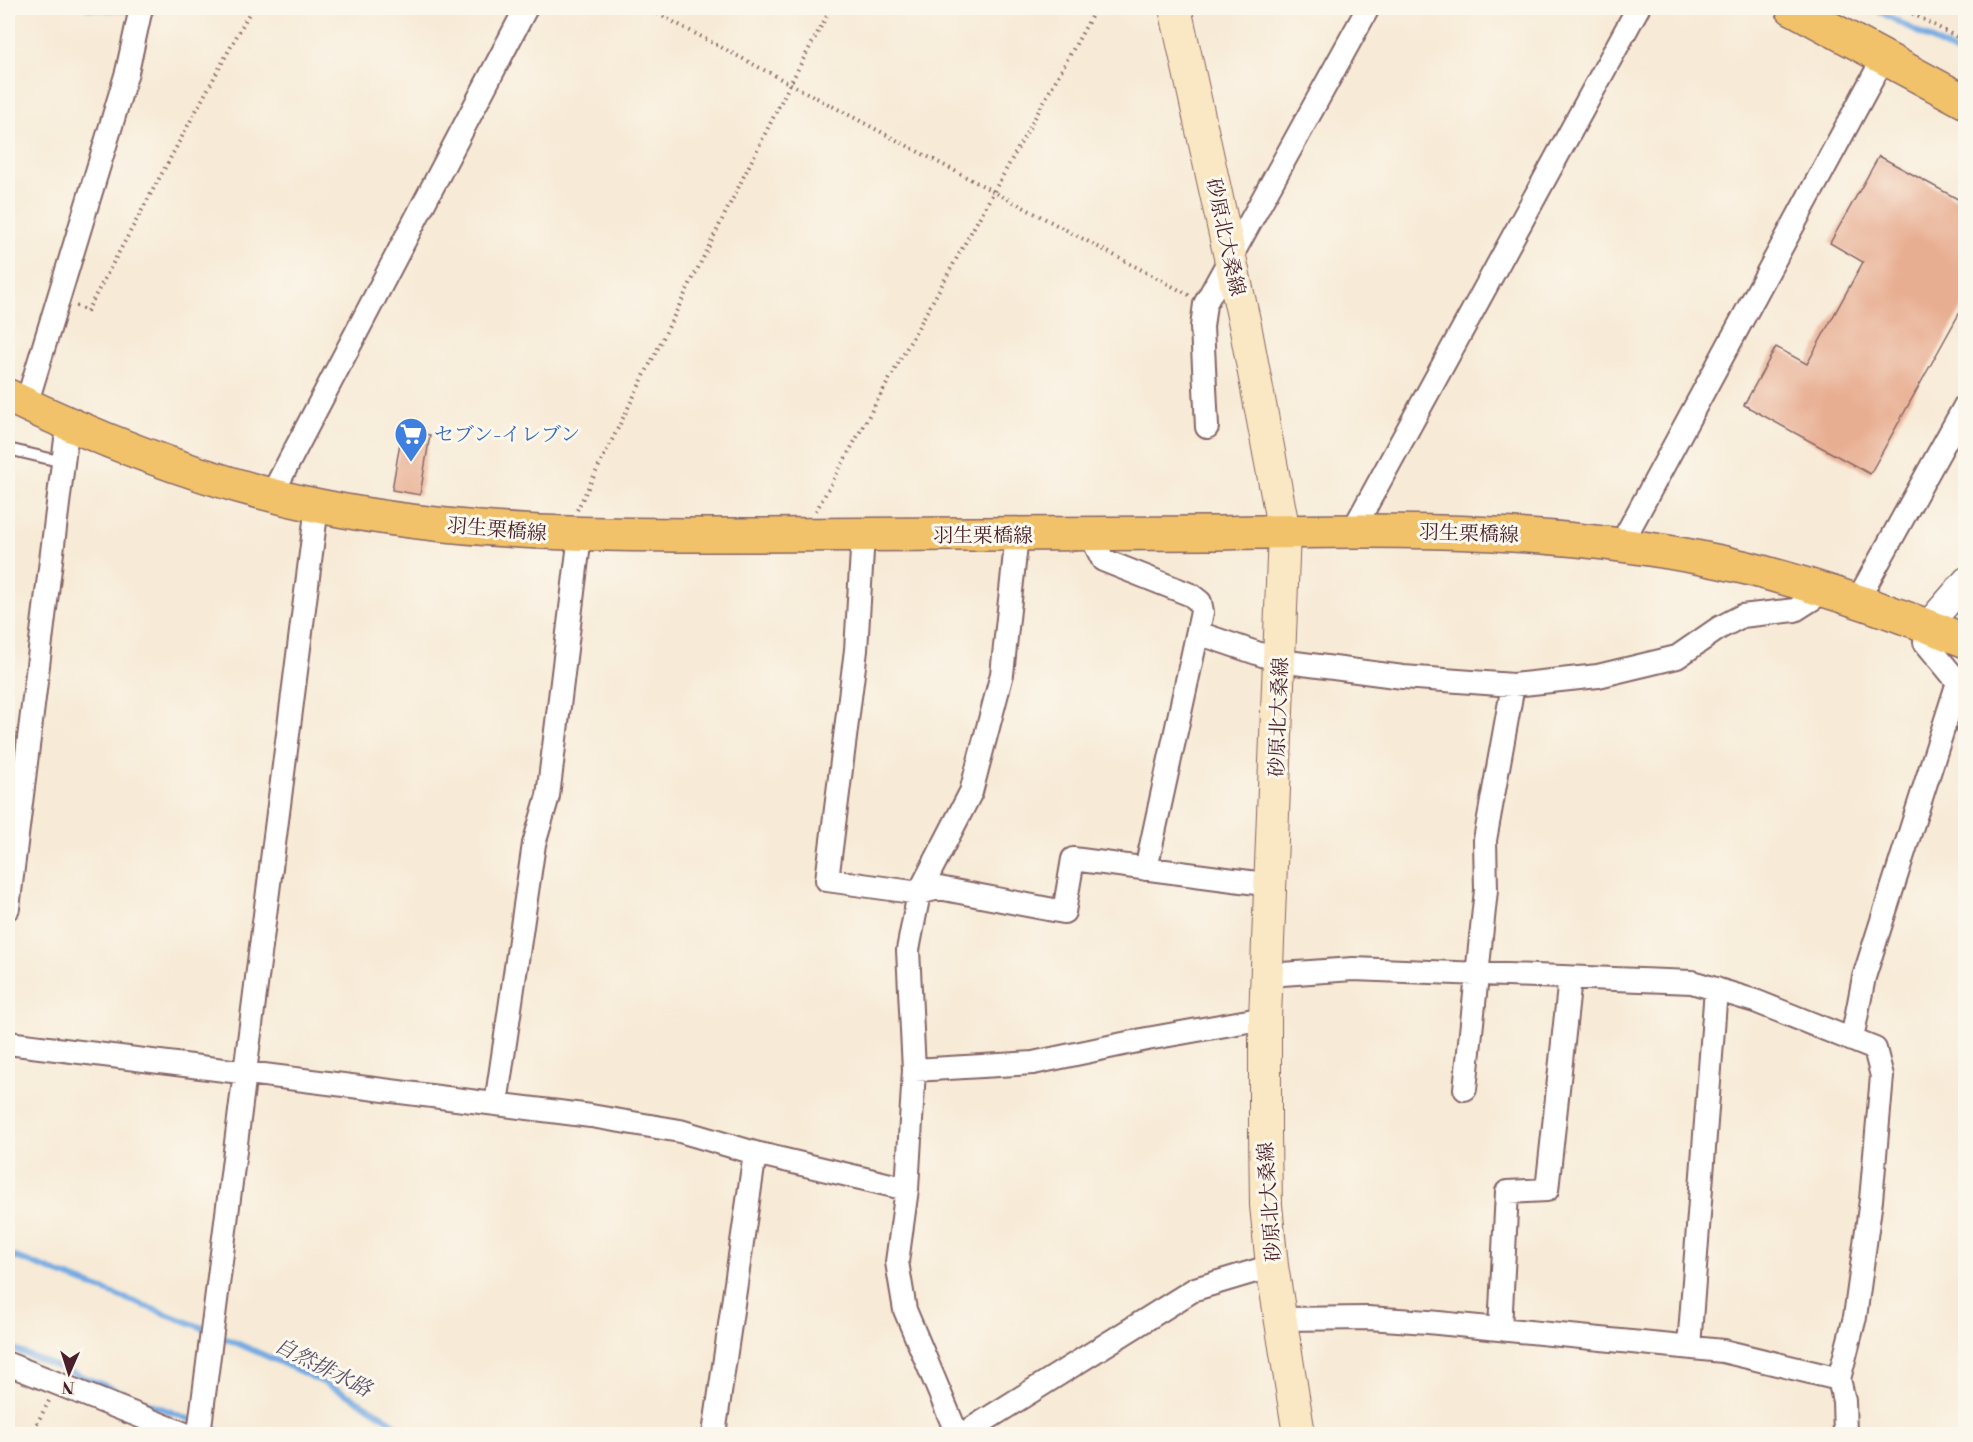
<svg xmlns="http://www.w3.org/2000/svg" width="1973" height="1442" viewBox="0 0 1973 1442" font-family="'Libre Bodoni','Noto Serif JP',serif">
<rect width="100%" height="100%" fill="#fbf7ec"/>
<filter id="ink" filterUnits="userSpaceOnUse"><feTurbulence type="fractalNoise" baseFrequency=".0167" numOctaves="2"/><feDisplacementMap in="SourceGraphic" scale="12" xChannelSelector="R" yChannelSelector="G"/><feConvolveMatrix kernelMatrix="1 2 1 2 8 2 1 2 1" color-interpolation-filters="sRGB"/></filter>
<filter id="wash" filterUnits="userSpaceOnUse"><feTurbulence type="fractalNoise" baseFrequency=".008" numOctaves="4" result="noise"/><feDisplacementMap in="SourceGraphic" scale="24" xChannelSelector="R" yChannelSelector="G"/><feGaussianBlur stdDeviation="1.35" result="paint"/><feColorMatrix in="noise" values="0 0 0 0 0 0 0 0 0 0 0 0 0 0 0 0 0 1.4 0 .05"/><feComposite in="paint" operator="in"/></filter>
<g filter="url(#wash)">
<rect width="100%" height="100%" fill="#f7ead6"/>
<g fill="none" stroke-linecap="round" stroke-linejoin="round">
<!-- stream -->
<path stroke="#74aae2" stroke-width="6" d="M88,8L135,11
M1873,8L1966,58
M145,11L152,12L155,8
M8,1254L203,1328
M218,1335C284,1364 352,1391 409,1434
M8,1347L196,1422
M205,1426L227,1434"/>
</g>
<g id="blocks">
<!-- building -->
<path fill="#e8ae92" d="M1879,156L1965,203V303L1870,474L1744,405L1776,347L1807,364L1863,262L1830,243Z
M402,431L430,435L420,495L392,490Z"/>
</g>
</g>
<g filter="url(#ink)">
<use href="#blocks" fill-opacity="0" stroke="#876667" stroke-width="1.5"/>
<g fill="none" stroke-linecap="round" stroke-linejoin="round">
<!-- service casing -->
<g stroke="#876667" stroke-width="14">
<path id="service" d="M8,449L63,462"/>
</g>
<!-- minor casing -->
<g stroke="#876667" stroke-width="26">
<path id="minor" d="M26,405L107,139L127,72L141,8
M1207,427L1202,327L1205,304L1368,8
M272,494L526,8
M1353,530L1638,8
M1090,534L1103,560L1191,595L1200,602L1202,612L1146,869
M863,535L856,650L827,880L919,893L939,888L1064,912L1073,859L1272,885
M1620,546L1884,57
M1857,601L1966,404
M1198,633L1280,661L1403,677L1513,685L1598,676L1677,657L1719,628L1742,616L1795,610L1825,591
M8,908L68,423
M1268,975L1353,969L1692,982L1755,1001L1875,1049L1882,1076L1871,1200L1855,1317L1839,1379L1844,1401L1845,1434
M1852,1039L1864,977L1958,682L1925,642L1927,626
M8,1043L591,1116L680,1131L755,1153L907,1189
M914,1070L1033,1063L1147,1039L1265,1018
M1465,1089L1486,890L1485,840L1513,685
M496,1104L534,844L548,796L580,535
M1282,1319L1368,1318L1428,1322L1723,1351L1839,1379
M1500,1329L1507,1192L1547,1190L1570,978
M1689,1347L1716,989
M8,1364L185,1434
M199,1434L317,506
M714,1434L755,1153
M957,1434L905,1310L897,1262L907,1189L914,1070L908,950L919,893L971,792L1002,674L1017,535
M963,1434L1195,1289L1272,1266"/>
</g>
<!-- tertiary casing -->
<g stroke="#876667" stroke-width="30">
<path id="tertiary" d="M1927,626L1966,581"/>
</g>
<!-- secondary casing -->
<g stroke="#876667" stroke-width="34">
<path id="secondary" d="M1175,8L1245,325L1284,532L1265,1018V1132L1266,1205L1272,1266L1299,1434"/>
</g>
<!-- primary casing -->
<g stroke="#876667" stroke-width="36">
<path id="primary" d="M1792,8L1966,102
M8,396C106,443 212,484 319,506C464,536 610,535 758,535C908,535 1058,535 1209,533C1389,530 1570,525 1747,568C1821,587 1895,613 1966,641"/>
</g>
<!-- path -->
<path stroke="#876667" stroke-width="4" stroke-dasharray="1.5 4.5" stroke-linecap="butt" d="M647,8L1189,295
M1902,8L1966,42
M76,306L87,311L252,8
M577,510L790,84L831,8
M816,511L1096,8
M31,1434L49,1401"/>
<!-- service -->
<use href="#service" stroke="#fff" stroke-width="10"/>
<!-- minor -->
<use href="#minor" stroke="#fff" stroke-width="22"/>
<!-- tertiary -->
<use href="#tertiary" stroke="#fff" stroke-width="27"/>
<!-- secondary -->
<use href="#secondary" stroke="#fae7c3" stroke-width="32"/>
<!-- primary -->
<use href="#primary" stroke="#f2c26a" stroke-width="33"/>
</g>
</g>
<!-- icons -->
<defs>
<g id="supermarket-pin" transform="scale(1.725)"><path d="M0 17L-7.5 6A9.5 9.5 0 1 1 7.5 6Z" fill="#3f7fe0" stroke="#fbf7ec"/><path d="M-6-5.5h2.5l.6 2H6L4.5 2H-2.5L-4.4-4H-6ZM-1.5 3.2a1.3 1.3 0 1 0 .1 0ZM3 3.2a1.3 1.3 0 1 0 .1 0Z" fill="#fff"/></g>
</defs>
<g fill-rule="evenodd">
<use href="#supermarket-pin" x="411" y="434"/>
</g>
<g text-anchor="middle" stroke-width="6" stroke-linejoin="round" paint-order="stroke">
<!-- street labels -->
<g font-size="20" fill="#4a1f2b" stroke="#fbf7ec">
<text transform="translate(1226 237) rotate(78)" y="7">砂原北大桑線</text>
<text transform="translate(497 529) rotate(5)" y="7">羽生栗橋線</text>
<text transform="translate(1469 533) rotate(2)" y="7">羽生栗橋線</text>
<text x="983" y="542">羽生栗橋線</text>
<text transform="translate(1278 717) rotate(-88)" y="7">砂原北大桑線</text>
<text transform="translate(1269 1202) rotate(-94)" y="7">砂原北大桑線</text>
</g>
<!-- shop labels -->
<g font-size="20" fill="#366cbe" stroke="#fbf7ec" text-anchor="start">
<text x="434" y="441">セブン-イレブン</text>
</g>
<!-- water labels -->
<g font-size="21" font-style="italic" fill="#59506b" stroke="#fbf7ec">
<text transform="translate(323 1367) rotate(27)" y="7">自然排水路</text>
</g>
</g>
<!-- margin -->
<rect width="1973" height="1442" fill="none" stroke="#fbf7ec" stroke-width="30"/>
<!-- north arrow -->
<g transform="translate(69 1373) rotate(183)" stroke="#fbf7ec" stroke-width="4.5" paint-order="stroke">
<path d="M0-4.5L10 22L0 15L-10 22Z" fill="#4a1f2b"/>
<text y="-9" font-size="16" font-weight="bold" text-anchor="middle" fill="#4a1f2b">N</text>
</g>
</svg>
